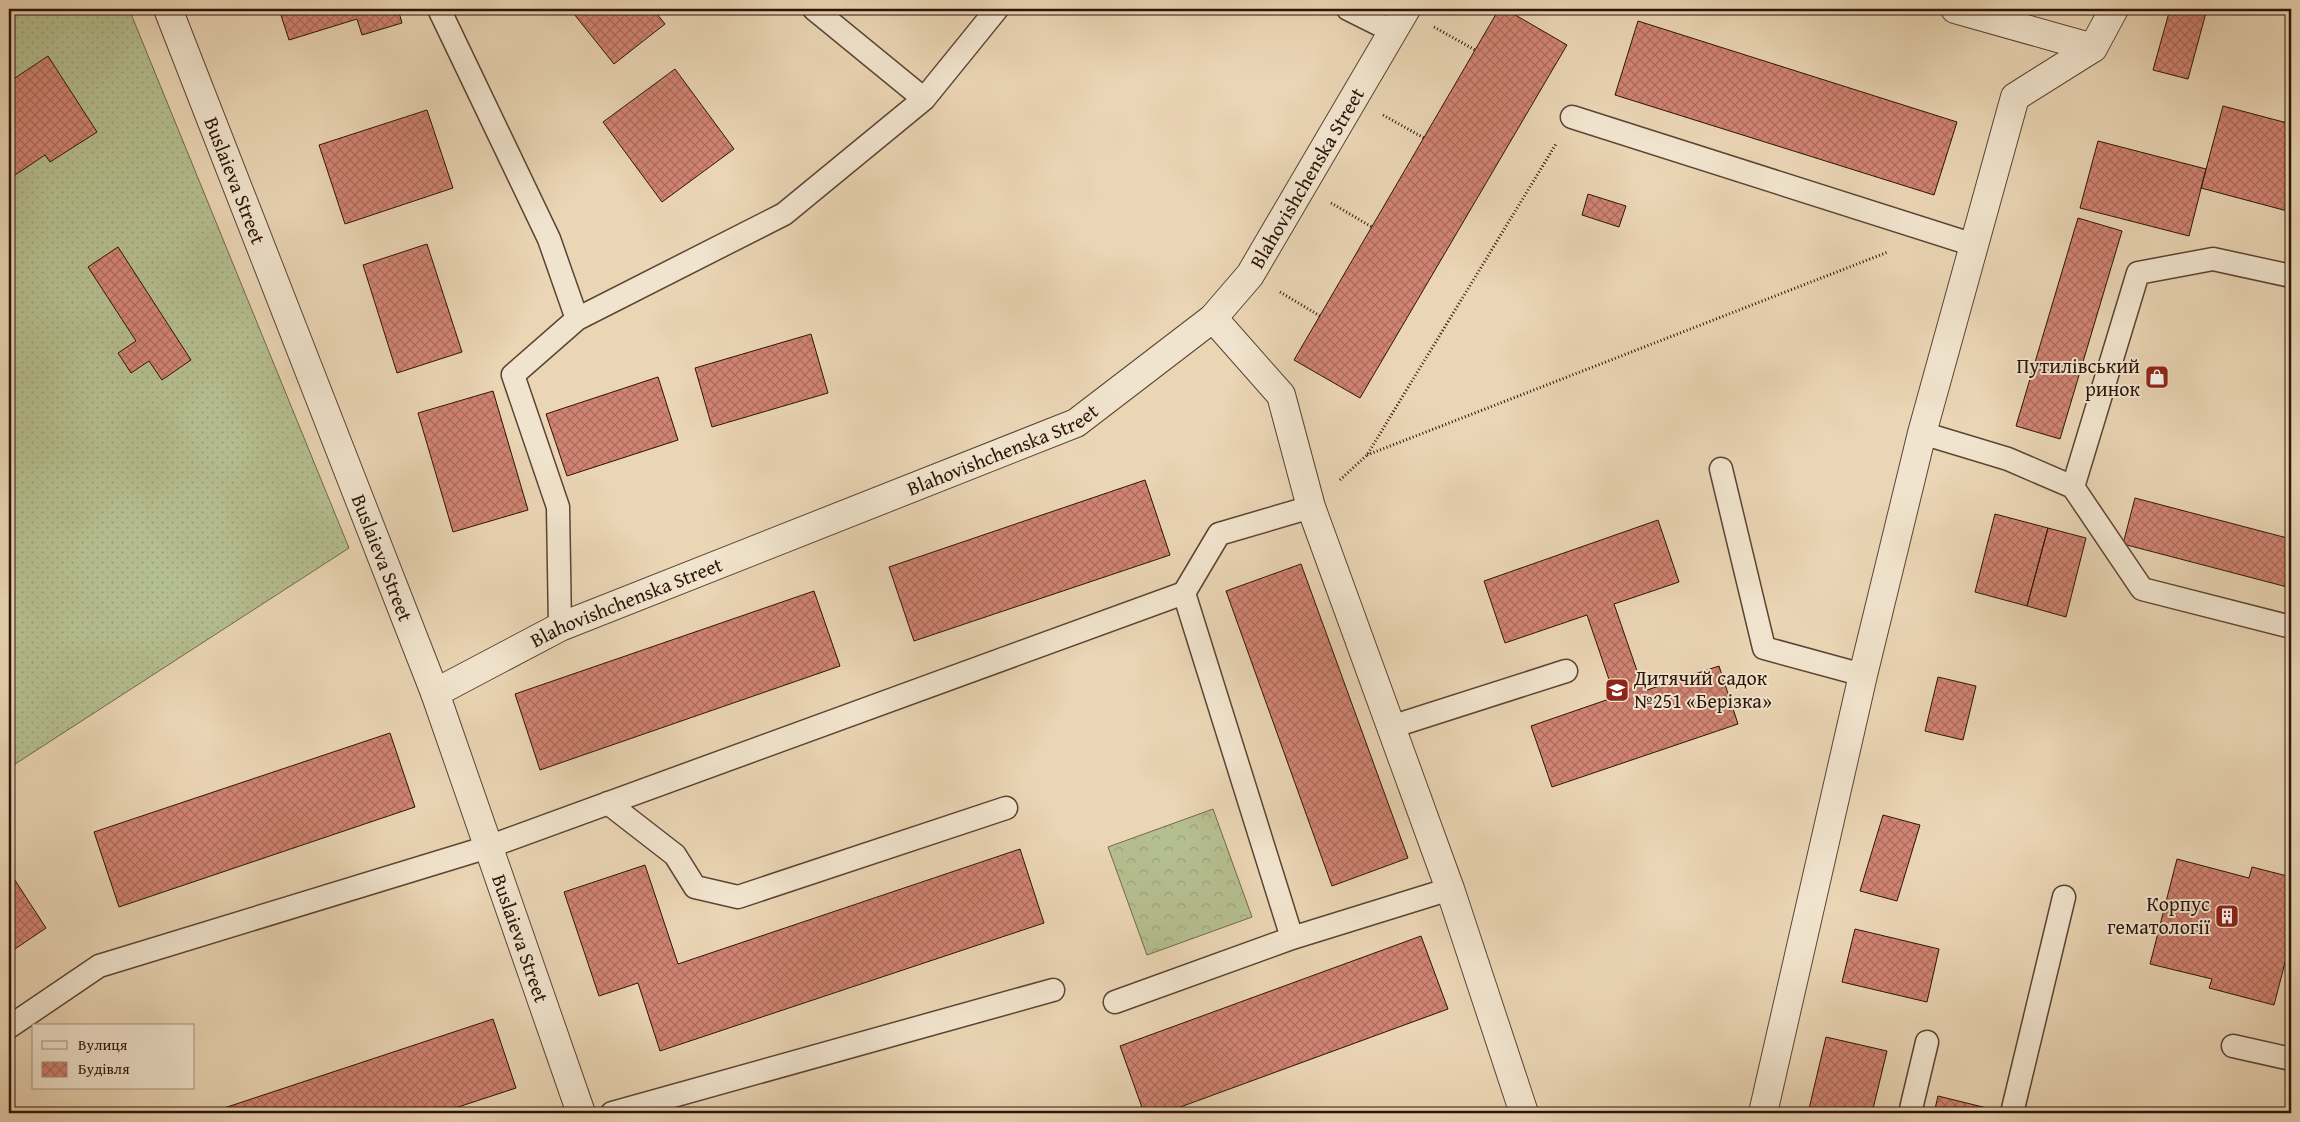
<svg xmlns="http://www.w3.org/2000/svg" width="2300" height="1122" viewBox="0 0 2300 1122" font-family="'Gentium Book Plus',serif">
<defs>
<pattern id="grass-dots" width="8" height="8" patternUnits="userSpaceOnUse" patternTransform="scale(1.25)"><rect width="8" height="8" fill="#b5be8f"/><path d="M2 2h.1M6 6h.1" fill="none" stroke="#9ca27a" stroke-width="1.8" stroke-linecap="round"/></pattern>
<pattern id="forest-crowns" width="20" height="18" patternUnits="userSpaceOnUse" patternTransform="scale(1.25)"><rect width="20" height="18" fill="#b5be8f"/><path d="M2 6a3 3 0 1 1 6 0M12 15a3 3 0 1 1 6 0" fill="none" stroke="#9ca27a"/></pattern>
<pattern id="building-cross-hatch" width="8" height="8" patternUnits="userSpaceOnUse" patternTransform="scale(1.25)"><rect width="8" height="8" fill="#d28473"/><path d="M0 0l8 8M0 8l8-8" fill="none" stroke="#ab6b5c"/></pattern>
</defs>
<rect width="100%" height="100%" fill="#ead5b4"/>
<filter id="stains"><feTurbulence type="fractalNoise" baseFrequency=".004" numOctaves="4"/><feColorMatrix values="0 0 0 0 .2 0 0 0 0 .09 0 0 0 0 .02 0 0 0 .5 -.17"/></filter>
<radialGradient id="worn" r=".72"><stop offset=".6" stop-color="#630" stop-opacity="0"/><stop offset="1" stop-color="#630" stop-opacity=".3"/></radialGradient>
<!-- grass -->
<path fill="url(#grass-dots)" stroke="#71694c" d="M9,9H129L349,548L9,768Z"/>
<!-- forest -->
<path fill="url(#forest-crowns)" stroke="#71694c" d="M1213,809L1252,917L1147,955L1108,847Z"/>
<!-- building -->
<path fill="url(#building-cross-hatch)" stroke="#2d1408" d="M279,9H398L402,23L362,35L357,19L289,40Z
M570,9H653L665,24L614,64Z
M1499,9H1505L1567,45L1360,398L1294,360Z
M2170,9H2207L2188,79L2153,70Z
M1638,21L1957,122L1934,195L1615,95Z
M48,56L97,132L50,162L45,155L9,179V103L13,100L9,92V82Z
M675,69L734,149L662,202L603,122Z
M2223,106L2291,124V212L2201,188Z
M427,110L453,188L345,224L319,145Z
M2098,141L2206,169L2189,236L2080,208Z
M1588,194L1626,206L1619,227L1582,215Z
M2078,218L2122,231L2060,439L2016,426Z
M427,244L462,352L397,373L363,265Z
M118,247L191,360L162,380L149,361L131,373L118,353L136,341L88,267Z
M811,334L828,393L712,427L695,368Z
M658,377L678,440L567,476L546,414Z
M493,391L528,510L453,532L418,413Z
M1145,480L1170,555L914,641L889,567Z
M2135,498L2291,539V588L2123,544Z
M1995,514L2048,528L2027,606L1975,592Z
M1658,520L1679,582L1614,604L1644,691L1719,666L1738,724L1552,787L1531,726L1615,697L1587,615L1505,643L1484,581Z
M2048,528L2086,538L2066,617L2027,606Z
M1301,564L1408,858L1332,886L1226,591Z
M814,591L840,666L540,770L515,694Z
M1938,677L1976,686L1963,740L1925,731Z
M390,733L415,807L119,907L94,832Z
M1883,815L1920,825L1897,901L1860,891Z
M1020,849L1044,923L660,1051L638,983L599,996L564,892L645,865L678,964Z
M2177,859L2249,878L2252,867L2291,877V956L2287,955L2274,1005L2209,988L2212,979L2150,964Z
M9,871L46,928L9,953Z
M1855,929L1939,949L1927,1002L1842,982Z
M1421,936L1448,1009L1164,1113H1144L1120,1046Z
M493,1019L516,1088L440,1113H209Z
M1826,1037L1887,1051L1872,1113H1808Z
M1938,1096L1991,1109L1990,1113H1934Z"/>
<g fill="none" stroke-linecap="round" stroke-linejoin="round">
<!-- service casing -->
<g stroke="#5c4433" stroke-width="25">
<path id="service" d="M439,9L549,239L577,319L513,375L558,507L560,627
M814,9L924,99
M1348,9L1392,31
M1572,117L1974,245
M2291,276L2213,259L2138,273L2073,487L2142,589L2291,627
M577,319L784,214L924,99L997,9
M1922,433L2008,459L2073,487
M1721,469L1764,648L1863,675
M1391,727L1566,671
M608,803L675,855L695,887L738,897L1006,808
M1292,938L1184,593L1219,534L1311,507
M1115,1002L1292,938L1450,889
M9,1027L99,966L488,847L1184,593
M2233,1046L2291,1059
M612,1113L1053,990
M1910,1113L1927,1042
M2012,1113L2064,897"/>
</g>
<!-- minor casing -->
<g stroke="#5c4433" stroke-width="30">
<g id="minor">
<path id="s1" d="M168,9L435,693L581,1113"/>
<path d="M1955,9L2093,48"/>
<path d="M1213,318L1281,395L1311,507L1450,889L1524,1113"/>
<path id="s2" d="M435,693L560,627L1076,423L1213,318L1250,275L1406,9"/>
<path d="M1763,1113L1863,675L1922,433L2015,97L2093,48L2114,9"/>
</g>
</g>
<!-- path -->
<path stroke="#2d1408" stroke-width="3" stroke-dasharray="1 2.5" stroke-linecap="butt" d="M1434,27L1475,50
M1383,115L1424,138
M1331,203L1372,227
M1280,292L1320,316
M1367,455L1888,252
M1340,480L1367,455L1556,144"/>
<!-- service -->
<use href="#service" stroke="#f1e4ce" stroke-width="22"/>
<!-- minor -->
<use href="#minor" stroke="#f1e4ce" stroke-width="28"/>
</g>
<!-- icons -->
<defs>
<g id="shop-square" transform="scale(1.25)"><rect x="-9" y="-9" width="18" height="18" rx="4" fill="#8f2418" stroke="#f1e4ce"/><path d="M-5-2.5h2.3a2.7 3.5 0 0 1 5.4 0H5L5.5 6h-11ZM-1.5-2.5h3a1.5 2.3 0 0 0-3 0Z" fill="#fff"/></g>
<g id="school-square" transform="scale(1.25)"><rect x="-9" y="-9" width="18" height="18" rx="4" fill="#8f2418" stroke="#f1e4ce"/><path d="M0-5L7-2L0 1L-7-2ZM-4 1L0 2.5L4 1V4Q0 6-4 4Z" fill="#fff"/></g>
<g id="building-square" transform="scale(1.25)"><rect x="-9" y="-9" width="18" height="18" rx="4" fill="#8f2418" stroke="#f1e4ce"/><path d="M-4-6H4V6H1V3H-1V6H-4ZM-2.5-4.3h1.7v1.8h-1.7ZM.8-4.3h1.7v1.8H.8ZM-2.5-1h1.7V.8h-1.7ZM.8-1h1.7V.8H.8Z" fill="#fff"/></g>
</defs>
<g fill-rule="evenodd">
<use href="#shop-square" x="2157" y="377"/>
<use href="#school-square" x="1617" y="690"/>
<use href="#building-square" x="2227" y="916"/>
</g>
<g text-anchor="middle" stroke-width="4" stroke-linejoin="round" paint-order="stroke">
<!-- street labels -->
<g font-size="20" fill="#2d1408" stroke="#f1e4ce">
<text dy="7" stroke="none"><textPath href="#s2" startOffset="1038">Blahovishchenska Street</textPath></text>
<text dy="7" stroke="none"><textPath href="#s1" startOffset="184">Buslaieva Street</textPath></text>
<text dy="7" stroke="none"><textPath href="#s2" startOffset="618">Blahovishchenska Street</textPath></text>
<text dy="7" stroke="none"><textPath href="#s1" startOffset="589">Buslaieva Street</textPath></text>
<text dy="7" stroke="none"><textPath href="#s2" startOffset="212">Blahovishchenska Street</textPath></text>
<text dy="7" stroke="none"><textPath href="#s1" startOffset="994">Buslaieva Street</textPath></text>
</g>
<!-- poi labels -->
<g font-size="20" fill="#2d1408" stroke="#f1e4ce" text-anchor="end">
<text x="2140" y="373">Путилівський<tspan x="2140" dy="23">ринок</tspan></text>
<text x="1634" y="685" text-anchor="start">Дитячий садок<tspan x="1634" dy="23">№251 «Берізка»</tspan></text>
<text x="2210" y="911">Корпус<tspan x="2210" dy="23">гематології</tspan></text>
</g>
</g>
<!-- margin -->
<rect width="2300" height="1122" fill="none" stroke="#ead5b4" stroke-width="30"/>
<rect x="10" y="10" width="2280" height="1102" fill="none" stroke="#2d1408" stroke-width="2.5"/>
<rect x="15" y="15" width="2270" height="1092" fill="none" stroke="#2d1408"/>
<!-- legend -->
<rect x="32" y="1024" width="162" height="65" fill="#f1e4ce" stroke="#a3917f"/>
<rect x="42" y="1041" width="25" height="8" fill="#f1e4ce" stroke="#a3917f"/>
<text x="78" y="1050" font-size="15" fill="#2d1408">Вулиця</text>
<rect x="42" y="1062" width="25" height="15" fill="url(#building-cross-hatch)" stroke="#a3917f"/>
<text x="78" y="1074" font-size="15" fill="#2d1408">Будівля</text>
<rect width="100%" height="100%" filter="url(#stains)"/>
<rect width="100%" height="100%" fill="url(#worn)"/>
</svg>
